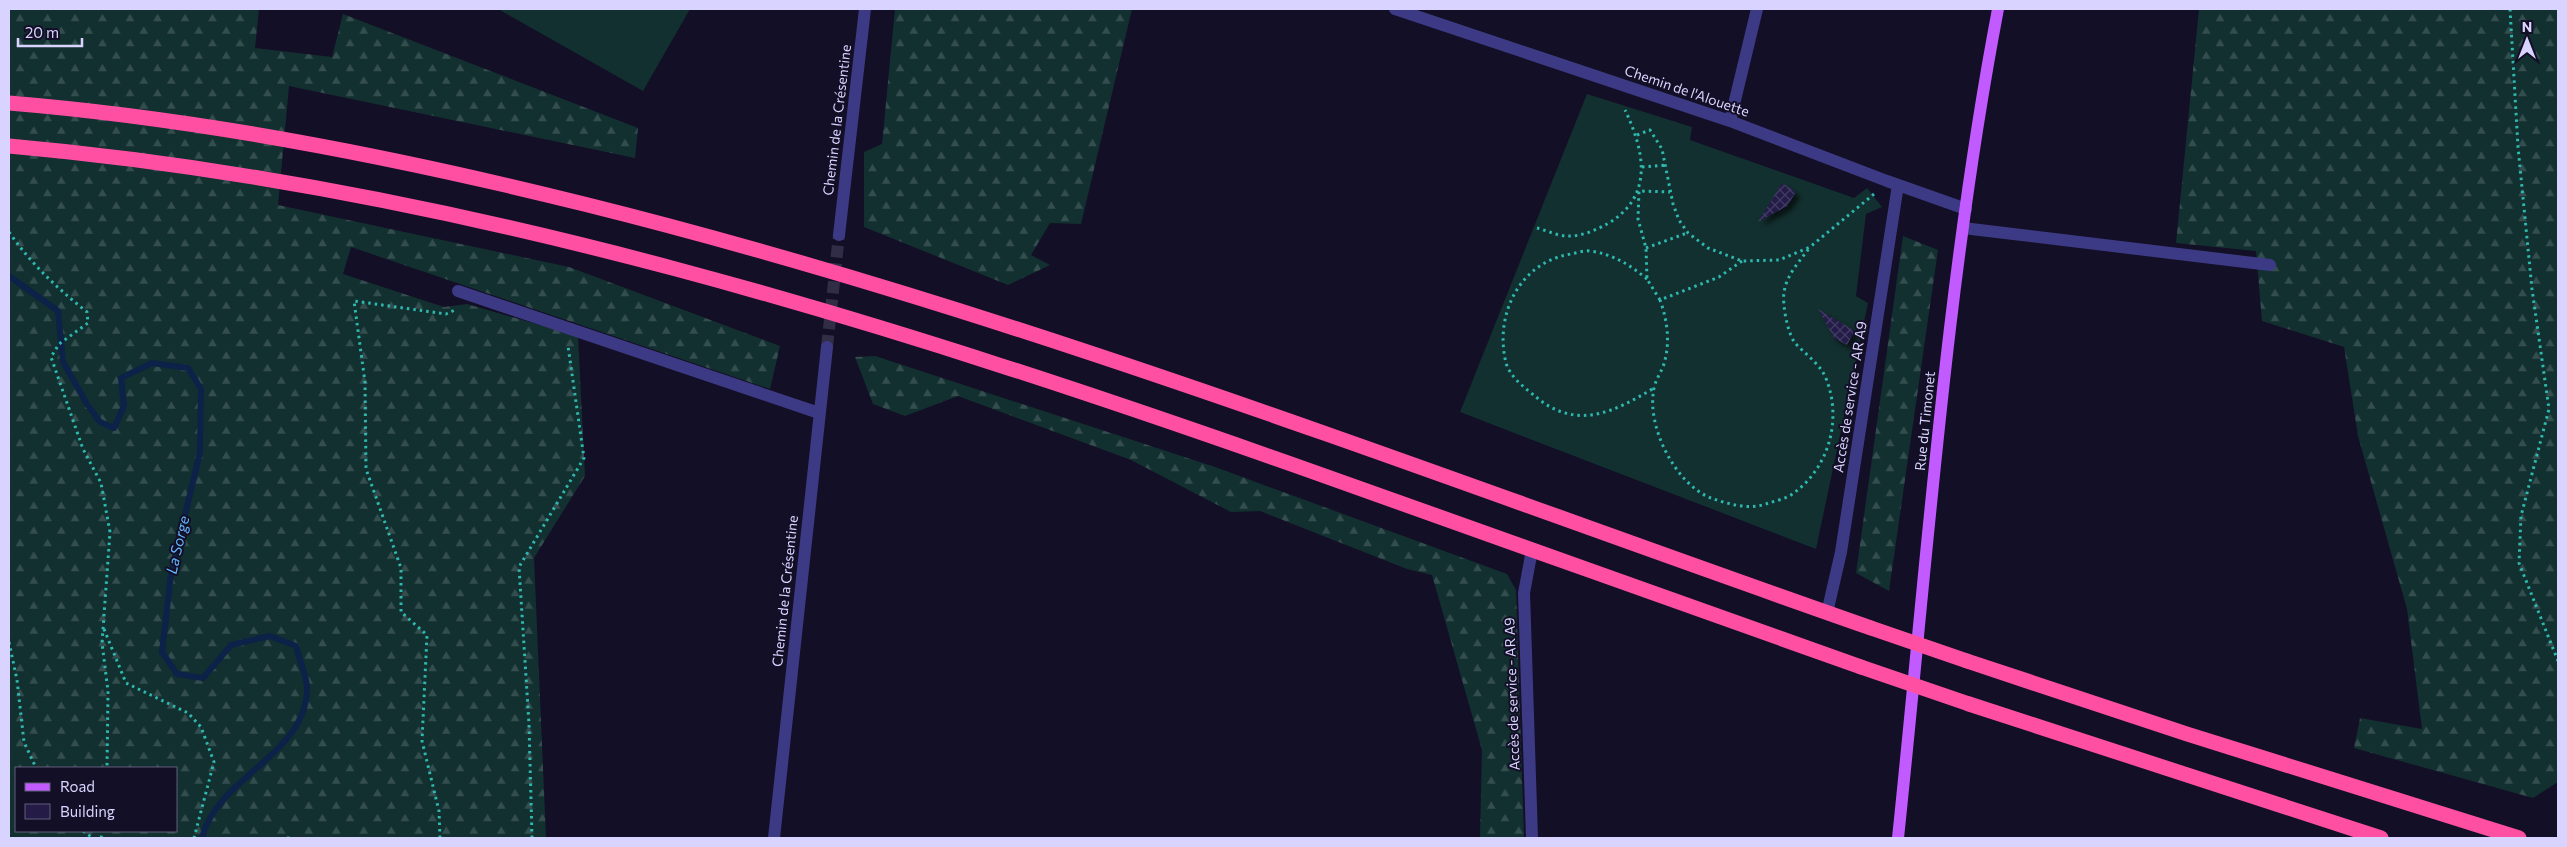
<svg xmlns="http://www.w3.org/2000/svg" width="2567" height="847" viewBox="0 0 2567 847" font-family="Commissioner,sans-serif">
<defs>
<pattern id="forest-firs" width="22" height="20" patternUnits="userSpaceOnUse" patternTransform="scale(1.25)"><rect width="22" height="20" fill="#12302f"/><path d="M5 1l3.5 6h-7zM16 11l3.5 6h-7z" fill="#344d4e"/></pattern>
<pattern id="building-cross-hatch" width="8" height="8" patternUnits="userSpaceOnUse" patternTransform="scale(1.25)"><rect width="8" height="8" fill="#241b47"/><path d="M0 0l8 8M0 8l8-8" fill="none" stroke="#433b63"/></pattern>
<filter id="shadow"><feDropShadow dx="4.5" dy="4.5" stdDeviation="2.5" flood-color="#0009"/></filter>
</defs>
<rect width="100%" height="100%" fill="#130f26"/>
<!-- forest -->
<path fill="url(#forest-firs)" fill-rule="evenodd" d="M9,9H259L255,48L332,57L343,14L638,128L635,158L289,86L278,205L569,267L780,346L770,389L351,247L343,274L444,307L467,304L578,336L585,476L534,558L546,838H9ZM16,768H176V831H16Z
M895,9H1132L1081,224L1050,223L1031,255L1050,265L1008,285L864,227V152L882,144Z
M2199,9H2558V782L2533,798L2354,748L2360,718L2422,729L2407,609L2358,436L2344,347L2262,321L2256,251L2176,243Z
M1903,236L1938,250L1889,591L1856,573Z
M875,356L1215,467L1507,574L1516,590L1524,838H1480L1482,750L1432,575L1407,569L1260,511L1231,512L1131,460L958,396L905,416L873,404L855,357Z"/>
<!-- garden -->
<path fill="#12302f" d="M498,9H690L643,91Z
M1587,94L1692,127L1690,140L1854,198L1867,188L1882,207L1866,214L1856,296L1868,303L1816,549L1460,412Z"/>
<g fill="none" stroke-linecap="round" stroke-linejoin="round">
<!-- stream -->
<path stroke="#0c2248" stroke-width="6" d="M9,276L58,311L63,362L87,404L100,422L114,428L124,406L121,378L152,363L188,368L201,389L200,452L171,574L162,652L177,674L203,678L231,645L270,636L296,646C299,659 306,674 307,687C308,755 217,776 202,838"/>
</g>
<!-- building -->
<path fill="url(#building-cross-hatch)" filter="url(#shadow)" d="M1782,183L1796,192L1787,206L1758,222Z
M1818,309L1855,331L1847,345L1834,338Z"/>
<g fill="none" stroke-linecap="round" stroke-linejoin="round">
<!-- minor-tunnel -->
<path stroke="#312d47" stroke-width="12" stroke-dasharray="12 6" stroke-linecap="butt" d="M827,347L839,235"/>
<!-- path -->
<path stroke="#2fb8b0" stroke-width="3" stroke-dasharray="2.5 4" stroke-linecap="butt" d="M2510,9L2518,147L2532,289L2549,409L2521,516L2519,563L2558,661
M1637,135L1650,130L1662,149L1673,204L1679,220L1688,233L1708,248L1742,261L1779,260L1810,247L1874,194
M1642,167L1666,165
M1537,228C1546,230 1557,236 1567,236C1580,237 1596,230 1607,224C1654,197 1645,152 1625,110
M9,232C31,264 57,288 87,312L88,323L59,344L51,357L83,449L101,483L110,532L102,643L108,691L107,768
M1646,248L1687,233
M1742,261L1719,277L1660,300C1667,319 1670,340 1665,360C1663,370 1656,378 1654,388C1646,426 1675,484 1711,498C1728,504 1748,510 1766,504C1774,501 1785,499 1791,495C1828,470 1842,422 1827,381C1821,364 1807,356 1796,344C1788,336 1782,304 1784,293C1786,275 1800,261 1810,247
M1647,279C1630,265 1613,254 1590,251C1584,250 1577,253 1571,254C1520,262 1494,314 1506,363C1510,377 1525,388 1536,397C1577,431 1614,412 1654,388
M1660,300L1647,279L1646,248L1638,219L1639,191L1670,192
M104,629L126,683L188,713L201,727L214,762L194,838
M9,642L17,680L24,742L36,768
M83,831L93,838
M101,838L103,831
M287,838H290
M440,838L439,811L422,741L427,635L401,612V568L366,469L365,382L354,301L446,314L457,309
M532,838L529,724L519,567L584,458L568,346"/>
<!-- minor -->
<path stroke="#3d3a85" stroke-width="12" d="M1395,9L1730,121L1887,181L1966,209
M1730,121L1757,9
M1963,228L2270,265
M839,235L865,9
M458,291L819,413
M1827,613L1841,552L1898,185
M774,838L827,347
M1532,838L1524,593L1532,550"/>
<!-- major -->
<path stroke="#c25bff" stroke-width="12" d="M1898,838C1927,562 1946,282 1998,9"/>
<!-- highway -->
<path stroke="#ff4fa3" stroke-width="15" d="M9,103C203,119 395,157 584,204C1023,313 1444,479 1871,628
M9,146C461,186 896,324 1322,475C1502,539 1681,603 1861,667
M1967,661L2187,734L2519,838
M1969,704L2381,838"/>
<!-- highway-bridge -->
<path stroke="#ff4fa3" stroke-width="15" d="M1871,628L1967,661
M1861,667L1969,704"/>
</g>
<g text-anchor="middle" stroke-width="4" stroke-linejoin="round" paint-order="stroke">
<!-- street labels -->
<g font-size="14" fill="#d9d4ff" stroke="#130f26">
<text transform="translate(1687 91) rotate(19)" y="5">Chemin de l'Alouette</text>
<text transform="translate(837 120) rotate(-83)" y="5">Chemin de la Crésentine</text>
<text transform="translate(1850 397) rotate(-81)" y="5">Accès de service - AR A9</text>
<text transform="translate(1925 421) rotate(-84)" y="5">Rue du Timonet</text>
<text transform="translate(785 591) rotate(-84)" y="5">Chemin de la Crésentine</text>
<text transform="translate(1512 694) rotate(-92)" y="5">Accès de service - AR A9</text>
</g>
<!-- water labels -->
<g font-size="15" font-style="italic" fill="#62b6ff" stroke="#130f26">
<text transform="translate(178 545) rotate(-77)" y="5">La Sorge</text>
</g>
</g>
<!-- border -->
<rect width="2567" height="847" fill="none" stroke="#d9d4ff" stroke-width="20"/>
<!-- legend -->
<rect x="15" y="767" width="162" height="65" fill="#130f26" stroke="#625e7d"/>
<rect x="25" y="783" width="25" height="8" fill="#c25bff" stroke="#625e7d"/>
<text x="60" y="792" font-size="15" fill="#d9d4ff">Road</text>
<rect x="25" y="804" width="25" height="15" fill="#241b47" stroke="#625e7d"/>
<text x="60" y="817" font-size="15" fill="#d9d4ff">Building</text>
<!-- north arrow -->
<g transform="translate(2527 40)" stroke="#130f26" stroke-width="4" paint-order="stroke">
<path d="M0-4L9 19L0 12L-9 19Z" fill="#d9d4ff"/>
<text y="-8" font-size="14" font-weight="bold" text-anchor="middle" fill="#d9d4ff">N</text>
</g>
<!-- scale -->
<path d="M18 38v8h64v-8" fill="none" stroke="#d9d4ff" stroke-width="2.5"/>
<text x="25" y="38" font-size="15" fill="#d9d4ff" stroke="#130f26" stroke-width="4" paint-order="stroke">20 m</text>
</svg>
